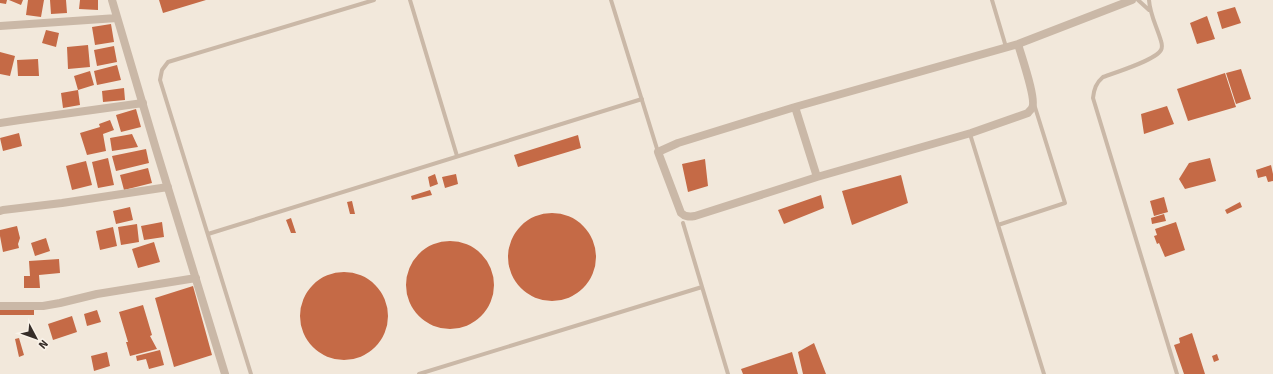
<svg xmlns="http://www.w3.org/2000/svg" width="1273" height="374" viewBox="0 0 1273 374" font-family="Signika,sans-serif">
<rect width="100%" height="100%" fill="#f2e8db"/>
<!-- building -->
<path fill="#c56a46" d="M0,0H7L6,4L0,3Z
M9,0H23L21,5Z
M28,0H44L41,17L26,15Z
M50,0H66L67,13L51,14Z
M80,0H98V10L79,9Z
M159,0H206L163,13Z
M1235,7L1241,23L1222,29L1217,12Z
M1207,16L1215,39L1197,44L1190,23Z
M111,24L114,42L95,45L92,27Z
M46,30L59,33L56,47L42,43Z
M88,45L90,67L68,69L67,47Z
M114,46L117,62L97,66L94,50Z
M0,52L15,56L10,76L0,74Z
M38,59L39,76H18L17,60Z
M117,65L121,80L97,85L94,71Z
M1241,69L1251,99L1236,104L1226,73Z
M90,71L94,85L78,90L80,105L63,108L61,93L78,90L74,76Z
M1225,73L1236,107L1188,121L1177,89Z
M124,88L125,100L103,102L102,91Z
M1167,106L1174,124L1144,134L1141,114Z
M136,109L141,127L121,132L116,115Z
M110,120L114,130L103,134L106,151L87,155L80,133L100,127L99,124Z
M19,133L22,146L3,151L0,138Z
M132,134L138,147L112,151L110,138Z
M578,135L581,148L518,167L514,155Z
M146,149L149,163L116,171L112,156Z
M108,158L114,185L98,188L92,162Z
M1210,158L1216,181L1185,189L1179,179L1189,163Z
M705,159L708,186L688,192L682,164Z
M86,161L92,185L72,190L66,166Z
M1271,165L1273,174V181L1268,182L1266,176L1258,178L1256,170Z
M148,168L152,183L124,190L120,175Z
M435,174L438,184L430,187L428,177Z
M456,174L458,184L445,188L442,177Z
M901,175L908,203L852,225L842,191Z
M430,190L432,195L412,200L411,196Z
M821,195L824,208L784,224L778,210Z
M1164,197L1168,212L1154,216L1150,201Z
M352,201L355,214H350L347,202Z
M1240,202L1242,207L1227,214L1225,210Z
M130,207L133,220L116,224L113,211Z
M508 257a44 44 0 1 1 88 0a44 44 0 1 1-88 0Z
M1164,214L1166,221L1152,224L1151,218Z
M291,218L296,233H291L286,220Z
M162,222L164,237L144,240L141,226Z
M1176,222L1185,250L1165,257L1159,243L1157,244L1154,236L1157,235L1155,229Z
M137,224L139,242L121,245L118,227Z
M17,226L20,238L18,244L19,248L3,252L0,236V230Z
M113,227L117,246L100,250L96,231Z
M46,238L50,251L35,256L31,243Z
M406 285a44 44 0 1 1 88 0a44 44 0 1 1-88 0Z
M154,242L160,262L138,268L132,249Z
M59,259L60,273L39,275L40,288H24V276H30L29,261Z
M300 316a44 44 0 1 1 88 0a44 44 0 1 1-88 0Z
M193,286L212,355L174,367L155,298Z
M143,305L152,335L150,336L157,349L130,356L126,342H128L119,312Z
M0,309H34V315H0Z
M97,310L101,322L87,326L84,314Z
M72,316L77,332L53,340L48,324Z
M1192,333L1205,374H1184L1174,345L1180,343L1179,338Z
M19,338L24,355L19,357L15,339Z
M814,343L826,374H803L798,352Z
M160,350L164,365L149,369L146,359L137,361L136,356Z
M107,352L110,366L94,371L91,356Z
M792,352L798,374H743L741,369Z
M1217,354L1219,360L1214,362L1212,356Z"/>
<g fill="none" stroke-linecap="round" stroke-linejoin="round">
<!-- lane -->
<path stroke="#cab8a7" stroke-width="4" d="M410,0L457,156
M611,0L658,152
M992,0L1006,47
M1138,0L1149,10
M1149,0C1150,15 1157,27 1161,41C1162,44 1162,48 1161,50C1156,60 1114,73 1103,77C1096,83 1094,89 1093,98L1177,374
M970,134L1044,374
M683,223L728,374
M998,225L1065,203L1034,104
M208,234L642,99
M251,374L160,80L162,70L168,62L374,0
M419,374L702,287"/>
<!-- street -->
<path stroke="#cab8a7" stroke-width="8" d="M112,0L156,149L225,374
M0,26L117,18
M1018,44C1021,55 1037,100 1032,108C1031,110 1029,111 1028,113L971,133L817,177L695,216C689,217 685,217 681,213L658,152L678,143L795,107L1018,44L1132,0
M795,107L817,177
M0,123L20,120L143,103
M0,211L3,210L62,203L168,187
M0,306H43L60,303L97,294L196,278"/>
</g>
<!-- north arrow -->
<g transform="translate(36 338) rotate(131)" stroke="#f9f2e8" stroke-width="3" paint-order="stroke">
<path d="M0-3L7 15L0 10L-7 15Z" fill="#362d28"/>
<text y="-6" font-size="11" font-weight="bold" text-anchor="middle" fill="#362d28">N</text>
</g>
</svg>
